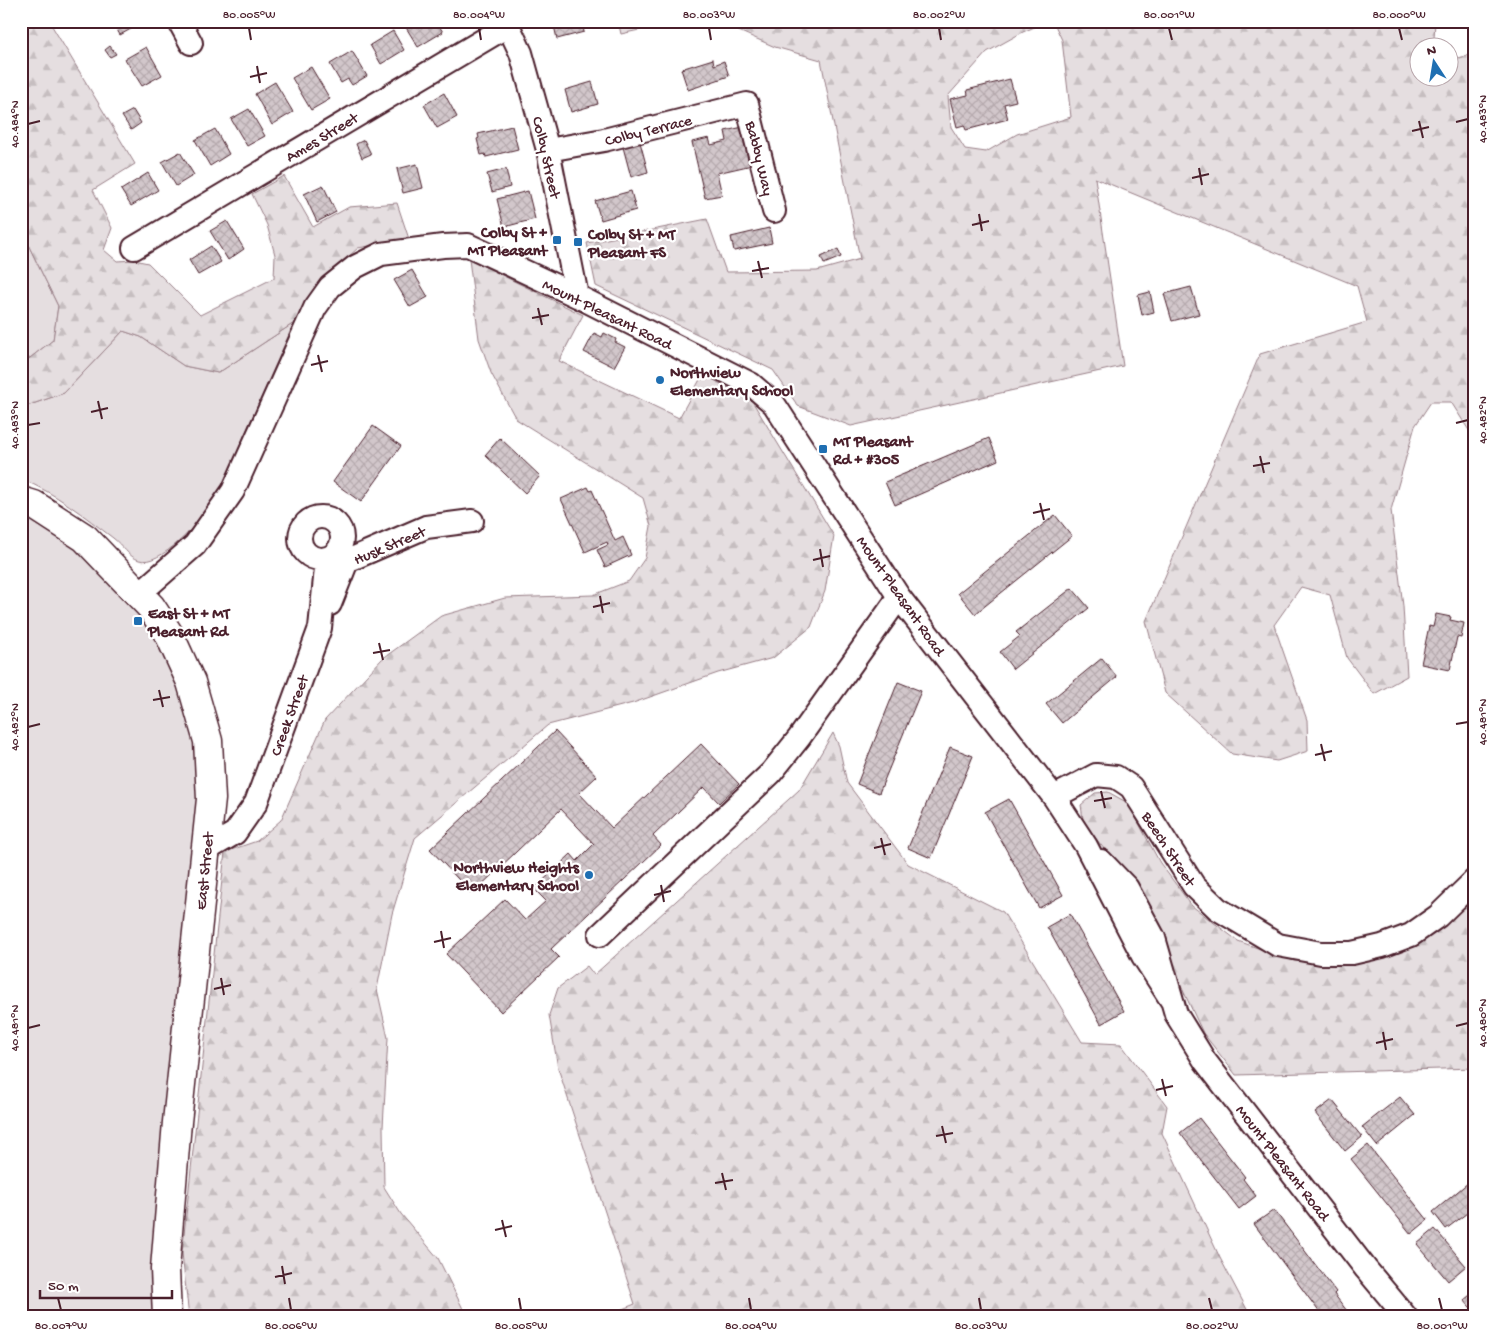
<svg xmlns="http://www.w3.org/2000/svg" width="1496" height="1338" viewBox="0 0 1496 1338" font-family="'Gochi Hand',sans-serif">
<defs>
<pattern id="forest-firs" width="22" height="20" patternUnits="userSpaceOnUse" patternTransform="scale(1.25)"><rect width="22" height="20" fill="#e5dee0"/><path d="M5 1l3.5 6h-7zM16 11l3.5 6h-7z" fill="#c6bec0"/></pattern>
<pattern id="building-cross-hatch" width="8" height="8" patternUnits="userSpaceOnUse" patternTransform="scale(1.25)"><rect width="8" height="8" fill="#d2c7cb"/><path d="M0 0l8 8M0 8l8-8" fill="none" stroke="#b6aaae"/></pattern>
</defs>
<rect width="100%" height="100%" fill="#fff"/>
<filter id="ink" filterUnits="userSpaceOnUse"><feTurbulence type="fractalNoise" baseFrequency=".02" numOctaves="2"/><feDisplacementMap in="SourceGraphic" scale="10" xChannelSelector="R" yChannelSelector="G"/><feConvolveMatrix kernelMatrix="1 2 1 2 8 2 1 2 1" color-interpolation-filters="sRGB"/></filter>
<g filter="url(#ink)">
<!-- grass -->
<path fill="#e5dee0" stroke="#987e86" d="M21,230L58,306L53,340L21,365Z
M294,323C278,360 261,397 245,434C235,458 225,483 211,505C200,522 160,567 139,560C129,557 122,545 113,538C84,516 56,493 21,479V408L64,393L123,331L141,337L184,366L218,373Z
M21,501L139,594L208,741L167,1317H21Z"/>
<!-- forest -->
<path fill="url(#forest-firs)" stroke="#987e86" d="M21,21H49L135,164L93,190L112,228L104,250L117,261L134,260L148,263L200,315L274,278L275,255L267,225L252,194L284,176L313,227L349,207L397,203L409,239L358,248L316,286L294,323L218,373L184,366L141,337L123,331L64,393L21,408V365L53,340L58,306L21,230Z
M618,21H680L621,34Z
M716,21H1048L1023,32L987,52L948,96L951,127L965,149L986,152L1017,134L1071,117L1062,40L1053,21H1435L1434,39L1437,47L1418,48V78H1448L1449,60L1475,54V440L1451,402H1431L1415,426L1391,510L1403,606L1407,676L1374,694L1347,658L1330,595L1301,587L1274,625L1307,720L1308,751L1277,761L1232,754L1165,693L1146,621L1260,354L1367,322L1357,286L1095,178L1123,366L851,426L798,406L773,370L596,286L587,243L707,219L726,272L817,271L860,259L821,60L775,47Z
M469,259L583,315L559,361L679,418L703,374L752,401L834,536L825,591L811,627L773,658L718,673L633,703L548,725L415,838L392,914L377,989L388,1038L383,1127L384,1187L401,1214L438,1258L467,1317H189L182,1253L225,852L257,841L281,820L325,720L382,659L441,616L505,598L593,595L629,581L645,558L651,526L643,498L516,419L491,373L479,339Z
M833,733L839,746L847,783L908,864L1003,912L1082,1042L1121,1044L1167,1106L1162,1133L1220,1258L1251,1317H602L635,1304L558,1068L549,1015L558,988L587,966L594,975L799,790Z
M1108,792L1128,803L1160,863L1192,906L1238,941L1294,961L1347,962L1475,894V1068L1236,1075L1203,1033L1181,986L1155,926L1133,885L1097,840L1083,819L1081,805L1095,793Z"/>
<!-- building -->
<path fill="url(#building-cross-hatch)" stroke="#4a1f2b" d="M112,21H135L138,25L120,35Z
M402,21H436L443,32L418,47Z
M553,21H582L584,32L557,39Z
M393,31L404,50L381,64L370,45Z
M110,46L116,54L110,57L105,50Z
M146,47L162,75L142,86L125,59Z
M352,51L367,76L352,85L348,79L341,83L330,64Z
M713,59L714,65L724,61L729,76L688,90L681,69Z
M311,67L330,99L311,110L292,78Z
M1010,79L1016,101L1004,104L1008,119L966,130L964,125L957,127L950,99L968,95L967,90Z
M275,82L293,112L272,125L255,94Z
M592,82L598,104L571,112L565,90Z
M444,93L457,117L437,128L424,105Z
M249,109L265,136L247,146L231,119Z
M133,110L141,123L131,130L122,116Z
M512,126L518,149L486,157L485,154L481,155L477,139L479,138L478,134Z
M743,127L752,165L717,173L722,195L705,198L692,142L709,138L711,145L727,141L725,131Z
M215,129L229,154L210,166L195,140Z
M364,140L371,154L362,158L356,144Z
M640,142L648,172L631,177L623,147Z
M180,152L194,175L176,186L162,162Z
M417,164L423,188L403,193L397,169Z
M506,169L510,187L492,192L487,174Z
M148,173L158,190L131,206L121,190Z
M323,185L336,212L317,222L304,194Z
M528,191L535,219L504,227L497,199Z
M631,191L636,210L601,220L595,201Z
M227,221L244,249L228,260L210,231Z
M769,228L772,243L734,251L731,237Z
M211,246L221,262L198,275L189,260Z
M838,249L841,257L824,264L821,257Z
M412,270L428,297L410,307L394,280Z
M1191,287L1199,314L1172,321L1164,294Z
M1150,292L1154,312L1142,315L1138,295Z
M594,333L602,337L604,333L616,339L615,342L625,347L614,367L584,352Z
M373,426L401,446L361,502L333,482Z
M500,438L540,476L525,493L485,455Z
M989,438L998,460L895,505L885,482Z
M588,487L590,491L592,490L615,541L623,537L631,555L605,567L597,550L608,545L607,542L585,552L561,499Z
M1055,515L1072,536L975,614L958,593Z
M1072,588L1089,608L1013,669L1000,652L1020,636L1016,632Z
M1436,614L1451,617L1450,620L1464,623L1461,638L1457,637L1450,670L1421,664L1429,626L1433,627Z
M1102,658L1117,677L1062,723L1046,704Z
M898,682L921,691L879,793L857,784Z
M1475,703V726L1472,725Z
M555,731L597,776L579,793L612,828L701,744L739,784L719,803L704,787L653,836L661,845L551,949L559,957L501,1012L446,954L505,899L525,920L546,901L534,889L571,854L577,861L594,844L561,809L472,894L430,849Z
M950,747L973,756L931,858L908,848Z
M1009,799L1063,895L1039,908L985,812Z
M1070,914L1124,1011L1101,1024L1047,927Z
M1400,1097L1415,1115L1377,1146L1362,1127Z
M1332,1100L1362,1137L1345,1151L1315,1113Z
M1199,1118L1245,1177L1243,1179L1256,1196L1239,1209L1180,1133Z
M1368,1145L1428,1220L1411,1234L1351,1159Z
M1469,1182L1475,1189V1207L1446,1229L1433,1212Z
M1274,1210L1336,1292L1334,1294L1347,1311L1340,1317H1323L1254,1224Z
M1435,1229L1466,1266L1448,1281L1417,1244Z
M1475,1291V1313L1464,1300Z"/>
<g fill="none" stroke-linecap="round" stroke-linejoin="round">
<!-- minor casing -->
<g stroke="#4a1f2b" stroke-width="26">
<path id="minor" d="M179,21L191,43
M506,21L521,53L548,150L577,296
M548,150L604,140L747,104L774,211
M134,248L509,25
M300 538a21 21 0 1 1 42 0a21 21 0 1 1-42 0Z
M139,594L195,545L233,491L315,308L330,287L355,267L381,254L443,246L468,245L577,296L751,384L774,404L899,597L1054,797L1086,846L1143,956L1172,1001
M330,604L347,561L426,527L472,521
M1054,797L1096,775L1116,777L1131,787L1194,886L1218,909L1278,945L1321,953H1352L1382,946L1411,935L1438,916L1475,880
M206,850L235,833L256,803L320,628L327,558
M1101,861L1127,888L1154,938L1176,1014L1205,1061L1366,1269L1406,1317
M600,935L771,773L799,738L899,597"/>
</g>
<!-- major casing -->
<g stroke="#4a1f2b" stroke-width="31">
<path id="major" d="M21,501L34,505L85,538L151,607L170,636L191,682L208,741L211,799L177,1122L165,1269L167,1317"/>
</g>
<!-- minor -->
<use href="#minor" stroke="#fff" stroke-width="22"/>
<!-- major -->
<use href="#major" stroke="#fff" stroke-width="28"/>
</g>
</g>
<!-- ticks -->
<path fill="none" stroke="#4a1f2b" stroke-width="2" d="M249,28L251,40M479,28L481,40M709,28L711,40M939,28L941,40M1169,28L1172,40M1399,28L1402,40M257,66L260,83M250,77L267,73M1419,121L1423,138M1456,122L1468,119M28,124L40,121M1412,131L1429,127M1199,168L1202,185M1192,178L1209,174M979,214L982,231M972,225L989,221M758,261L762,278M752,271L769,268M538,308L542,325M532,318L549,315M318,355L322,372M311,365L328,361M98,401L102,419M91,412L108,408M1456,423L1468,420M28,425L40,423M1260,456L1264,473M1253,466L1270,463M1040,503L1044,520M1033,513L1050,509M820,549L823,567M813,560L830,556M600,596L603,613M593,607L610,603M379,643L383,660M373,653L390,650M159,690L163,707M153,700L170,697M1456,724L1468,722M28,727L40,724M1321,744L1325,761M1315,755L1332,751M1101,791L1105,808M1094,801L1112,798M881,838L885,855M874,848L891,844M661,885L664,902M654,895L671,891M441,931L444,948M434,942L451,938M221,978L224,995M214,989L231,985M1456,1026L1468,1023M28,1028L40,1025M1383,1032L1386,1050M1376,1043L1393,1039M1162,1079L1166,1096M1156,1090L1173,1086M942,1126L946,1143M936,1136L953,1133M722,1173L726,1190M715,1183L733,1180M502,1220L506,1237M495,1230L512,1226M282,1266L285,1284M275,1277L292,1273M58,1298L61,1310M289,1298L291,1310M519,1298L521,1310M749,1298L751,1310M979,1298L981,1310M1209,1298L1212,1310M1439,1298L1442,1310"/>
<!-- markers -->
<g fill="#1f6fb2" stroke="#fff" stroke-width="2">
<rect x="552" y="235" width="10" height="10" rx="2.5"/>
<rect x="573" y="237" width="10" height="10" rx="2.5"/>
<circle cx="660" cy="380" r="5"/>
<rect x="818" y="444" width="10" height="10" rx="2.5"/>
<rect x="133" y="616" width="10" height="10" rx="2.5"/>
<circle cx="589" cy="875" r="5"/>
</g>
<g text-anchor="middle" stroke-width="4.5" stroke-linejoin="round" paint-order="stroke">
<!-- street labels -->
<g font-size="16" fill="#4a1f2b" stroke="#fff">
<text transform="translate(648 129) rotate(-14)" y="6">Colby Terrace</text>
<text transform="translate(321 136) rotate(-31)" y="6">Ames Street</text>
<text transform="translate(548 157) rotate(77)" y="6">Colby Street</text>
<text transform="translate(761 158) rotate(76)" y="6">Babby Way</text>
<text transform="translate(608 313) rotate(26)" y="6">Mount Pleasant Road</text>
<text transform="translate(389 544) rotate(-23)" y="6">Husk Street</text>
<text transform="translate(902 595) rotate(55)" y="6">Mount Pleasant Road</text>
<text transform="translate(288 715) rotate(-70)" y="6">Creek Street</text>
<text transform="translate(1170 848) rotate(57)" y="6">Beech Street</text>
<text transform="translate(203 871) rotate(-84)" y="6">East Street</text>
<text transform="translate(1284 1162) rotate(52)" y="6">Mount Pleasant Road</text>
</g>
<!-- poi labels -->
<g font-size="16" font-weight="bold" fill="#4a1f2b" stroke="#fff" text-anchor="start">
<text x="547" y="237" text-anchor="end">Colby St +<tspan x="547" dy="18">MT Pleasant</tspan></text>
<text x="588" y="239">Colby St + MT<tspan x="588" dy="18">Pleasant FS</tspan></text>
<text x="670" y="377">Northview<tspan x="670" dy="18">Elementary School</tspan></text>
<text x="833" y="446">MT Pleasant<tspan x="833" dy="18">Rd + #305</tspan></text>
<text x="148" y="618">East St + MT<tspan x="148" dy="18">Pleasant Rd</tspan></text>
<text x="579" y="872" text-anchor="end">Northview Heights<tspan x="579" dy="18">Elementary School</tspan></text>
</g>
</g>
<!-- margin -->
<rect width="1496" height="1338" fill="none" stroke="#fff" stroke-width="55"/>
<!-- north arrow -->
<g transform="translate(1434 62) rotate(348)"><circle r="24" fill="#ffffff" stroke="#b7a5aa"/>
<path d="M0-4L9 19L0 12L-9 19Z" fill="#1f6fb2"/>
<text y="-8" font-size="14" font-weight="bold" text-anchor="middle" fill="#4a1f2b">N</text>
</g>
<!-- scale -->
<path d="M40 1290v8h132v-8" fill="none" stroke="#4a1f2b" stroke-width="2.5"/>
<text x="48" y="1290" font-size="15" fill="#4a1f2b" stroke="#ffffff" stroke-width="4" paint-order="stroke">50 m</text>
<rect x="28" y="28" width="1440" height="1282" fill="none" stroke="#4a1f2b" stroke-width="2"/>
<g font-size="12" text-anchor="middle" fill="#4a1f2b">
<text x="249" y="18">80.005°W</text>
<text x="479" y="18">80.004°W</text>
<text x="709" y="18">80.003°W</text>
<text x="939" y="18">80.002°W</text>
<text x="1169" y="18">80.001°W</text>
<text x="1399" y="18">80.000°W</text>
<text transform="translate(1482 119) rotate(-90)" y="4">40.483°N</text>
<text transform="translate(14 124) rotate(-90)" y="4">40.484°N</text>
<text transform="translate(1482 420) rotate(-90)" y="4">40.482°N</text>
<text transform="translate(14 425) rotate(-90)" y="4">40.483°N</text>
<text transform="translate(1482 722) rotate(-90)" y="4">40.481°N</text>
<text transform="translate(14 727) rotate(-90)" y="4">40.482°N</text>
<text transform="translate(1482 1023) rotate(-90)" y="4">40.480°N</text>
<text transform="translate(14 1028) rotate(-90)" y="4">40.481°N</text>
<text x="61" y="1329">80.007°W</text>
<text x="291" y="1329">80.006°W</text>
<text x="521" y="1329">80.005°W</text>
<text x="751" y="1329">80.004°W</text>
<text x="981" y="1329">80.003°W</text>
<text x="1212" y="1329">80.002°W</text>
<text x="1442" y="1329">80.001°W</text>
</g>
</svg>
